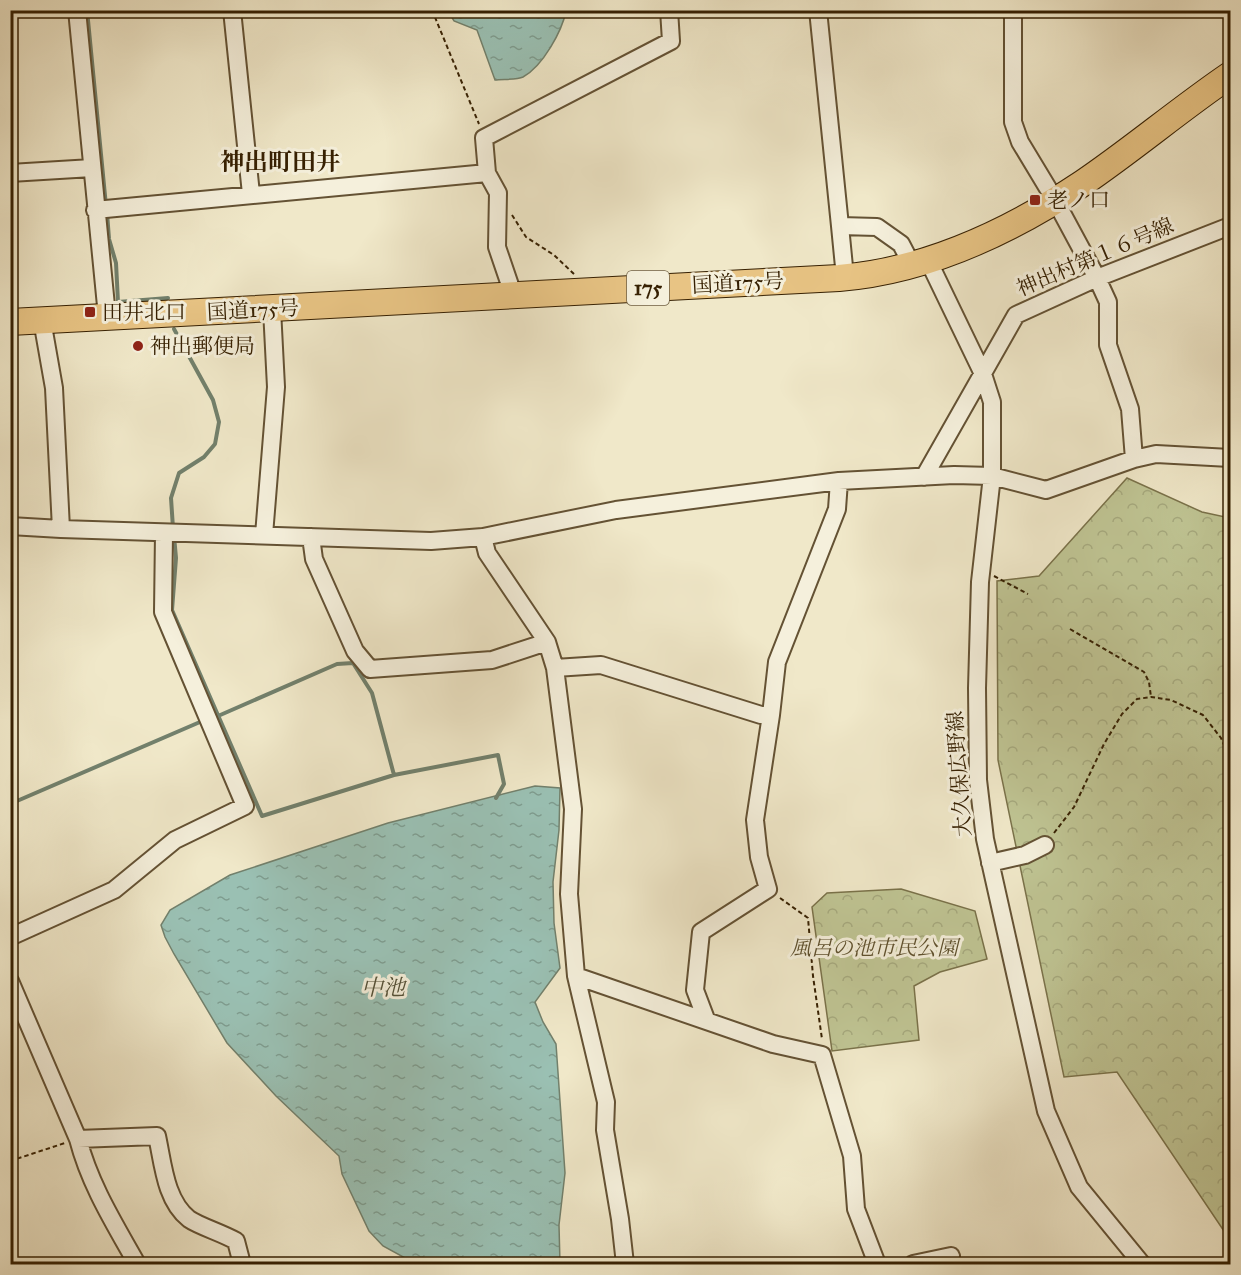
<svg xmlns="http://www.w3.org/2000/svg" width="1241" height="1275" viewBox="0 0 1241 1275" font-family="'IM FELL Great Primer','Noto Serif JP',serif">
<defs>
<pattern id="forest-crowns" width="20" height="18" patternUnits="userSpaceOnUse" patternTransform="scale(1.5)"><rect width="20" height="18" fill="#bfc493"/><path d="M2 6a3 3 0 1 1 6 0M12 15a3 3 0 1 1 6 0" fill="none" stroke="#a5a87d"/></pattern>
<pattern id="water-ripples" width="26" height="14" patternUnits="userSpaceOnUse" patternTransform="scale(1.5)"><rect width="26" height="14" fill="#9ac0b3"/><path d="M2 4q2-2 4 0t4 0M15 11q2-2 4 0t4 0" fill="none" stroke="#7e9c8f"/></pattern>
</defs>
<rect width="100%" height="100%" fill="#f0e8c9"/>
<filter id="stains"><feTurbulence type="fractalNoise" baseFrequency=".00333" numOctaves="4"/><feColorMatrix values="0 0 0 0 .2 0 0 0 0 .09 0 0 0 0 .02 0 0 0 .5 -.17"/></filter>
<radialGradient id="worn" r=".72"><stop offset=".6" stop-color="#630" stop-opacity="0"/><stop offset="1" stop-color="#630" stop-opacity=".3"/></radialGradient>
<!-- forest -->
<path fill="url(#forest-crowns)" stroke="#7a724a" stroke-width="1.5" d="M1127,478L1202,512L1230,518V784L1224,809L1230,818V1240L1117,1072L1064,1077L998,760L997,581L1039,576Z
M901,889L975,911L987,959L940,972L914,986L919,1040L832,1051L812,907L827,893Z"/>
<!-- water -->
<path fill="url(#water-ripples)" stroke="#72806c" stroke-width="1.5" d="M448,11H566C562,31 543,66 523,77C517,80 503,79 495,80L477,30L454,21Z
M535,786L560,788L559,830L553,882L554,923L560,968L535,1002L543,1022L556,1044L565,1173L559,1225L560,1264H416L383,1246L369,1231L342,1174L339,1156L276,1096L227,1043L174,954L165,937L161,925L170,910L230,875L388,823Z"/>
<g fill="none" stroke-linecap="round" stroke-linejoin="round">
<!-- stream -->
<path stroke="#72806c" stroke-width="4" d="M87,10L106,206
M107,213L109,239L116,263L118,302L168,298
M173,528L171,498L179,473L204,457L215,444L219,422L213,400L174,329
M174,536L176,558L172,610L262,816L394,775L498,755L504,784L496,798
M218,716L337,664L353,663L372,693L394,775
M10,804L200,722"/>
<!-- minor casing -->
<g stroke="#645234" stroke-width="20">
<path id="minor" d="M77,10L107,316
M232,10L251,194
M818,10L840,226L877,227L901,244L912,265
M1013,10V122L1020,142L1055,200L1097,278L1108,302V345L1130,409L1134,459
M10,173L92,168
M95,210L487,173
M840,226L845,277
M928,260L983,374L992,402V476L980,582L977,688L978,780L985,839L1046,1111L1079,1187L1142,1264
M513,294L497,247L498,193L487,173L484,138L671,41L669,10
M42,320L54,388L61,529
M924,477L1016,315L1097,278L1230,226
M10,526L61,529L431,541L483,537L616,510L839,481L954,475L992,476L1046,490L1134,459L1156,454L1230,458
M264,535L276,387L272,309
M311,537L314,559L355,651L370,669L492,660L547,642
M483,537L487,553L547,642L555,668L573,809L569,894L576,976L606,1102L605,1130L620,1219L625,1264
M555,668L601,665L761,715H771
M990,863L1025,855L1045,845
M10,937L114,890L175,840L245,806L163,612L164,533
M576,976L773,1044L822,1055L852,1156L856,1209L877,1264
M10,981L78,1139C90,1185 114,1223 137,1264
M706,1019L695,990L701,932L768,889L759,857L755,820L771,715L777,662L837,509L839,481
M78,1139L157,1136C163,1163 165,1200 189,1219C199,1226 222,1233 236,1241L242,1264
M913,1264L951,1256"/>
</g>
<!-- highway casing -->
<g stroke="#362002" stroke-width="28">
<path id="highway" d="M10,322L839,278C927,271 1011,231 1083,183C1133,149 1180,109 1230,75"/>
</g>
<!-- path -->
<path stroke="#362002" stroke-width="2" stroke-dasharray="4.5 3" stroke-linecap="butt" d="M432,10L479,124
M512,215L526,237L554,255L574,274
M994,576L1028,594
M1070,629L1144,672L1149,682L1151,697
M1054,833L1074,807L1104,744L1122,714L1137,699L1151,697L1171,700L1203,715L1221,738L1230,759
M780,898L808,918L813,976L822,1039
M10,1161L65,1143"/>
<!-- minor -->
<use href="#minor" stroke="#f5f0dc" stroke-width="16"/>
<!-- highway -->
<use href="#highway" stroke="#e8c484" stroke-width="26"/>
</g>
<!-- markers -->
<g fill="#8f2418" stroke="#f5f0dc" stroke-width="2">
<rect x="1029" y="194" width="12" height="12" rx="3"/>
<rect x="84" y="306" width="12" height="12" rx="3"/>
<circle cx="138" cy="346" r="6"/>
</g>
<g text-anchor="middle" stroke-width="6" stroke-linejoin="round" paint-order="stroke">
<!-- shield labels -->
<rect fill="#f5f0dc" stroke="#6f5e43" stroke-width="1.5" x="627" y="271" width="42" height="34" rx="4.5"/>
<g font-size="20" font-weight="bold" fill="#362002">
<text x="648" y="295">175</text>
</g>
<!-- poi labels -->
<g font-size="21" fill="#362002" stroke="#f5f0dc" text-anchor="start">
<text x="1047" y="207">老ノ口</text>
<text x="102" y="319">田井北口</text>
<text x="150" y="353">神出郵便局</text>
</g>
<!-- street labels -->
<g font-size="21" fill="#362002" stroke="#f5f0dc">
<text transform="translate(1095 257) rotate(-23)" y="7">神出村第１６号線</text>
<text transform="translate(738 283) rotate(-3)" y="7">国道175号</text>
<text transform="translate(253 310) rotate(-3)" y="7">国道175号</text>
<text transform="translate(959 774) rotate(-94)" y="7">大久保広野線</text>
</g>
<!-- park labels -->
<g font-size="21" font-style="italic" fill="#5f512e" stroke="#f5f0dc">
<text x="874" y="955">風呂の池市民公園</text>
</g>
<!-- water labels -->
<g font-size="22" font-style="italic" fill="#545037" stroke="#f5f0dc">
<text x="383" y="995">中池</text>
</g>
<!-- quarter labels -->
<g font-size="24" font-weight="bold" fill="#362002" stroke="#f5f0dc">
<text x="280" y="170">神出町田井</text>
</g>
</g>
<!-- margin -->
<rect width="1241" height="1275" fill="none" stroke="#f0e8c9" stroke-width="36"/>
<rect x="12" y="12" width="1217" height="1251" fill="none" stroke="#362002" stroke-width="3"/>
<rect x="18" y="18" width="1205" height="1239" fill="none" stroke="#362002" stroke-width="1.5"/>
<rect width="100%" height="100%" filter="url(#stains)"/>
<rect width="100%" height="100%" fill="url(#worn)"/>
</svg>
